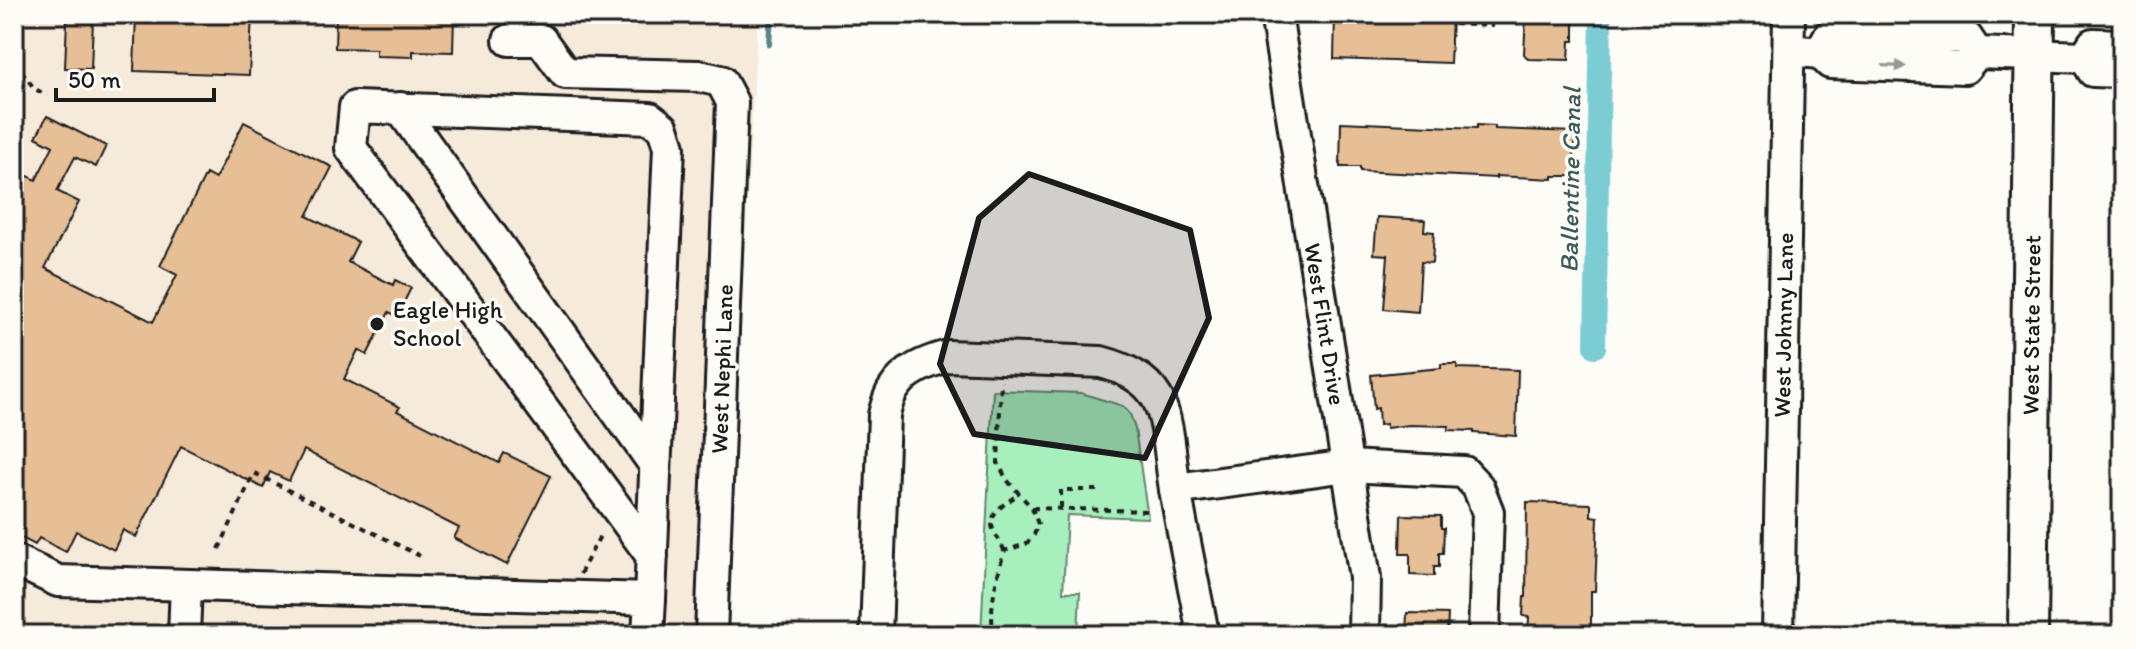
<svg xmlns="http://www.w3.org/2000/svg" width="2136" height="649" viewBox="0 0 2136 649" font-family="Itim,sans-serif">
<rect width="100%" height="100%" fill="#fdfcf7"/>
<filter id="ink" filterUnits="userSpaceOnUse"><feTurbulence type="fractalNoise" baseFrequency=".0125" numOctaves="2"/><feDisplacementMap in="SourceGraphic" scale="16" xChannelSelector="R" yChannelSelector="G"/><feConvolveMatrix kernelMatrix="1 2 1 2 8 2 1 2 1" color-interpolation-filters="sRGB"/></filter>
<g filter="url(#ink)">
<!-- built -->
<path fill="#f6eada" d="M14,14H758L722,635H14Z"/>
<!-- green -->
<path fill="#a7efbd" stroke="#62866c" stroke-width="2" d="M993,390L1081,393L1123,406L1130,414L1135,429L1148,518L1067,515L1063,592H1080L1078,635H981Z"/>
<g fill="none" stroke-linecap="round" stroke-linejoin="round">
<!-- stream -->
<path stroke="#55868a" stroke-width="6" d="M769,44L771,14"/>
<!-- canal -->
<path stroke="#7bccd4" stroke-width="22" d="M1595,347L1601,14"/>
</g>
<!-- building -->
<path fill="#e6bf96" stroke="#1c1c1c" stroke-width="2" d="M136,14H252L249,75L134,71Z
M336,14H454L453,52L413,51V57L376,56V49L335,48Z
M1335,14L1452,16L1450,63L1334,59Z
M1526,14H1570V22L1574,23V41H1570L1569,60L1528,59L1524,54Z
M67,19L93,20L91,69L65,68Z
M47,116L106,146L96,167L75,157L57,191L79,202L45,268L153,322L177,275L160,266L206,174L215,179L244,122L332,167L307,216L358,242L348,262L393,285L395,280L411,288L397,316L389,312L367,355L358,350L344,379L400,407L397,411L499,463L504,453L551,476L507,565L454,538L459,528L304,450L289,481L270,472L263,488L181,446L136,537L123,530L114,550L76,531L66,552L39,538L35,545L14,534V169L36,180L53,146L36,137Z
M1341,122L1477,128V125L1495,126V129L1575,132L1573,176H1553V179L1496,176V178L1360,171V167H1340Z
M1377,217L1425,220L1424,231L1434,232L1432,263L1421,262L1418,312L1384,309L1388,255L1374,254Z
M1441,364H1457V368L1518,370L1516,436L1474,433V431L1448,430L1449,426L1409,425L1386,428V424L1379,425L1378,408L1374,409L1371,375L1441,368Z
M1527,502L1591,504V516L1598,517L1595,591H1591V628L1586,627V635H1528L1529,617L1523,616L1524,597H1526Z
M1401,515L1441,516V528H1444L1443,553H1439V567H1434V576L1410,575V554H1400Z
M1407,613L1448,614L1447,635H1406Z"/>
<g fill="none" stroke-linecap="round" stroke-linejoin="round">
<!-- minor casing -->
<g stroke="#1c1c1c" stroke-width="36">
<g id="minor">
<path id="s1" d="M1276,14L1365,578L1364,635"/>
<path d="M509,40H541L565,73L699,76L721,81L732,102L711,635"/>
<path d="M1789,50L1820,53L1830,63L1965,68L1977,53"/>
<path d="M1820,53L1829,36L1941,39L1953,37L1967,38L1977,53"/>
<path d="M1977,53L2085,57"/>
<path d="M2085,57L2093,71L2122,72"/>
<path d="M2085,57L2093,44L2122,45"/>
<path d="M400,108L655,465"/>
<path d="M1175,489L1348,466L1464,472L1478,487L1488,512L1484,635"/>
<path d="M14,560L58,581L650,599L648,635"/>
<path d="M650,599C656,448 662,298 669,147L663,128L650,118L355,107L351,148L652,556"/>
<path d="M184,635L186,585"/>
<path d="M876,635L884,415C886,408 888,397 893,390C905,370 927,362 948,356L1101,362C1123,368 1145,377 1157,398C1170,422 1170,461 1175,489C1183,534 1192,578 1201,623V635"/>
<path id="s2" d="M1778,635L1789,14"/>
</g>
</g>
<!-- major casing -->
<g stroke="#1c1c1c" stroke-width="44">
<g id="major">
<path id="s3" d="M2028,635L2035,14"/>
</g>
</g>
<!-- path -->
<path stroke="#1c1c1c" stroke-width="4" stroke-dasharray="6 6" stroke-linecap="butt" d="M1454,24L1493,26
M14,62L34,88L47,96
M1032,508L1150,511
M1061,508V490H1097
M219,549L254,473L420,556
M1004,551C1002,543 999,540 995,534C984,514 1006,503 1019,494
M580,574L602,532
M994,635C988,606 997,579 1004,551L1026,544L1034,535L1038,524L1032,508L1007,480L998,463L1001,381"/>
<!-- minor -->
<use href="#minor" stroke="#fdfcf7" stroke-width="30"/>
<!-- major -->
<use href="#major" stroke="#fdfcf7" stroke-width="38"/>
</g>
<!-- one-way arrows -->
<defs><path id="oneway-solid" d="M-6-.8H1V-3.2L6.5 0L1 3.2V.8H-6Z" transform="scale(2)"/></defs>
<use fill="#989794" href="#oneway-solid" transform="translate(1894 66) rotate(2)"/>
</g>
<!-- marked area -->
<path fill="#1c1c1c" fill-opacity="0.2" stroke="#1c1c1c" stroke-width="6" stroke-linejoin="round" d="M1029,174L1190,230L1209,318L1145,458L974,434L940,364L979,218Z"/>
<!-- markers -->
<circle fill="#1c1c1c" stroke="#fdfcf7" stroke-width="3" cx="377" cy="324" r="8"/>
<g text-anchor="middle" stroke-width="7" stroke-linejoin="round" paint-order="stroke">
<!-- poi labels -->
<g font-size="24" fill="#1c1c1c" stroke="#fdfcf7" text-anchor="start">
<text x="393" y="318">Eagle High<tspan x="393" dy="28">School</tspan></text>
</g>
<!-- street labels -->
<g font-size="24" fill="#1c1c1c" stroke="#fdfcf7">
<text dy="8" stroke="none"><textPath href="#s1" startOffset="314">West Flint Drive</textPath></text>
<text dy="8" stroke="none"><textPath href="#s2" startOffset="310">West Johnny Lane</textPath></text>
<text dy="8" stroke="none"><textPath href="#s3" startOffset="310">West State Street</textPath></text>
<text transform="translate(722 369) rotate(-88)" y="8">West Nephi Lane</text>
</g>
<!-- water labels -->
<g font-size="26" font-style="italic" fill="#3d5a5c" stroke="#fdfcf7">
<text transform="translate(1570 180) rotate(-89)" y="9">Ballentine Canal</text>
</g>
</g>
<!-- margin -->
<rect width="2136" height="649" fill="none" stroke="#fdfcf7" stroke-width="48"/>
<rect x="24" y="24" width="2088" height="601" fill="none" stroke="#1c1c1c" stroke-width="3" filter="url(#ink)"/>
<!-- scale -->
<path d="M56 88v12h158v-12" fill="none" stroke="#1c1c1c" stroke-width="4"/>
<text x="68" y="88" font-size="24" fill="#1c1c1c" stroke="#fdfcf7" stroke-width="6" paint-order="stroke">50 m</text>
</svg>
